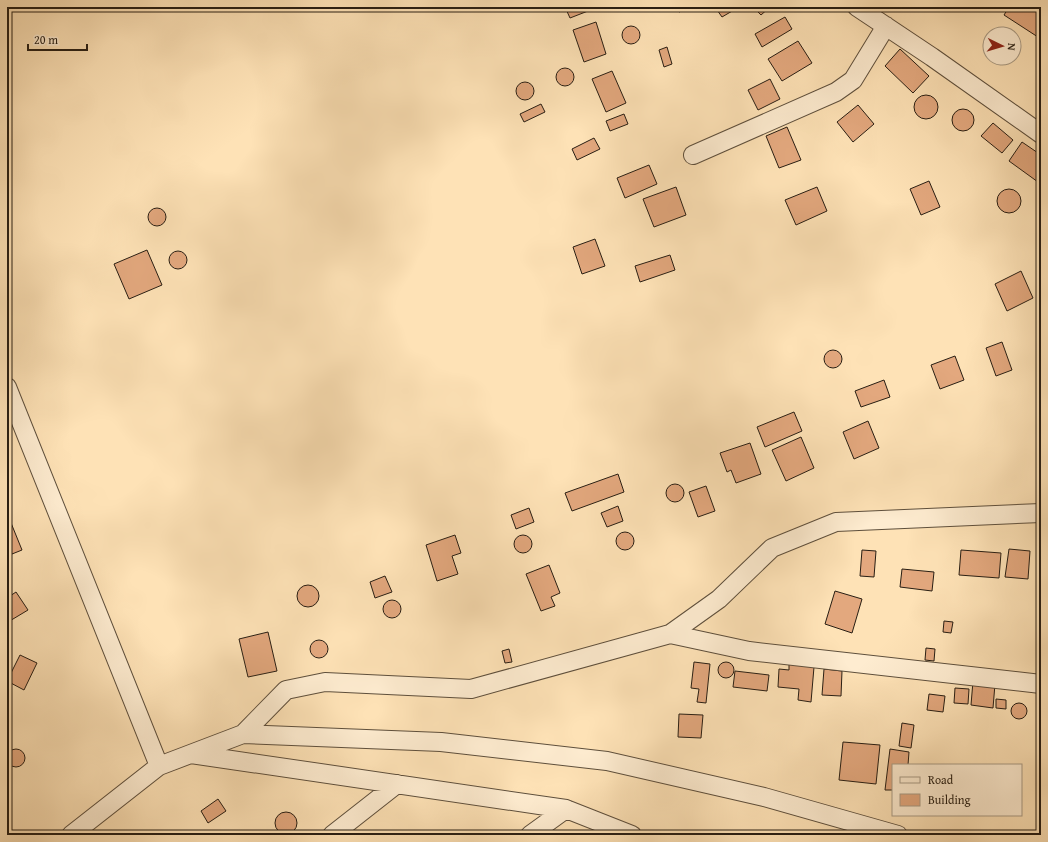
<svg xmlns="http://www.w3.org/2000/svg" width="1048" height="842" viewBox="0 0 1048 842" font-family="'Gentium Book Plus',serif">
<rect width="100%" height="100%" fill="#fee2b6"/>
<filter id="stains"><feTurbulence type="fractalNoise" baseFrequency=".005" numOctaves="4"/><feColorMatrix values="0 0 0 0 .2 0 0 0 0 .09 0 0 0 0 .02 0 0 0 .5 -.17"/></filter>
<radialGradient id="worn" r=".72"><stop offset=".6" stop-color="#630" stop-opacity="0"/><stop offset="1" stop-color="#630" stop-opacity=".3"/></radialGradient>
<!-- building -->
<path fill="#e3a87e" stroke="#281e13" d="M565,7H587L588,11L570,18Z
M677,7H694L679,12Z
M715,7H739L722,17Z
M753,7H770L761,15Z
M1009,7H1041V39L1004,15Z
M785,17L792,29L762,47L755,34Z
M596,22L606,54L584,62L573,30Z
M622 35a9 9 0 1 1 18 0a9 9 0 1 1-18 0Z
M798,41L812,63L782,81L768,59Z
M667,47L672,64L664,67L659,50Z
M900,49L929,76L913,93L885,66Z
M556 77a9 9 0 1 1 18 0a9 9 0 1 1-18 0Z
M612,71L626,103L606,112L592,79Z
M770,79L780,99L758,110L748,90Z
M516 91a9 9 0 1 1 18 0a9 9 0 1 1-18 0Z
M914 107a12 12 0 1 1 24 0a12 12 0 1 1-24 0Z
M541,104L545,112L524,122L520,114Z
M858,105L874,124L853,142L837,122Z
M952 120a11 11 0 1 1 22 0a11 11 0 1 1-22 0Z
M624,114L628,124L610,131L606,121Z
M993,123L1013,140L1002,153L981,136Z
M787,127L801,160L779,168L766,136Z
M594,138L600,149L577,160L572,149Z
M1022,142L1041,155V177L1038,182L1009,161Z
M649,165L657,184L625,198L617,178Z
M929,181L940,207L921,215L910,189Z
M676,187L686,215L654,227L643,199Z
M817,187L827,211L796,225L785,200Z
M997 201a12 12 0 1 1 24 0a12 12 0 1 1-24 0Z
M148 217a9 9 0 1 1 18 0a9 9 0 1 1-18 0Z
M595,239L605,266L582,274L573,247Z
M147,250L162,285L129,299L114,264Z
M169 260a9 9 0 1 1 18 0a9 9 0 1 1-18 0Z
M670,255L675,270L640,282L635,266Z
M1021,271L1033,298L1007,311L995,284Z
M1002,342L1012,370L996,376L986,348Z
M824 359a9 9 0 1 1 18 0a9 9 0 1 1-18 0Z
M955,356L964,380L940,389L931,365Z
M884,380L890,397L861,407L855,391Z
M794,412L802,431L765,447L757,427Z
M868,421L879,448L854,459L843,432Z
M801,437L814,468L786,481L772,450Z
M750,443L761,474L736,483L731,470L727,472L720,453Z
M618,474L624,492L572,511L565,493Z
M666 493a9 9 0 1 1 18 0a9 9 0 1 1-18 0Z
M706,486L715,511L698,517L689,492Z
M618,506L623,521L607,527L601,513Z
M529,508L534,522L516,529L511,515Z
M9,518L22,550L7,556V519Z
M616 541a9 9 0 1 1 18 0a9 9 0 1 1-18 0Z
M514 544a9 9 0 1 1 18 0a9 9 0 1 1-18 0Z
M455,535L461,553L452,556L458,574L437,581L426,545Z
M1009,549L1030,551L1028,579L1005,577Z
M862,550L876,551L874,577L860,576Z
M961,550L1001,553L999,578L959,575Z
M549,565L560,593L551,597L555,606L541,611L526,574Z
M902,569L934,572L932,591L900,587Z
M385,576L392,592L375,598L370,582Z
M297 596a11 11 0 1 1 22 0a11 11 0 1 1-22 0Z
M835,591L862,599L852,633L825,624Z
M16,592L28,610L8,622L7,598Z
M383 609a9 9 0 1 1 18 0a9 9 0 1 1-18 0Z
M944,621L953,622L951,633L943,632Z
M268,632L277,671L248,677L239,639Z
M310 649a9 9 0 1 1 18 0a9 9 0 1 1-18 0Z
M926,648L935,649L934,661L925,660Z
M509,649L512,662L505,663L502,651Z
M20,655L37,663L24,690L7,681Z
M718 670a8 8 0 1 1 16 0a8 8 0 1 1-16 0Z
M694,662L710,664L706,703L697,702L699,689L691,688Z
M789,664L814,667L811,702L798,700L799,689L778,687L779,669L789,670Z
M824,669L842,671L841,696L822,695Z
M735,671L769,675L767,691L733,687Z
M973,681L995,684L993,708L971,705Z
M955,688L969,689L968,704L954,703Z
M929,694L945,696L943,712L927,710Z
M996,699L1006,700V709L996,708Z
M1011 711a8 8 0 1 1 16 0a8 8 0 1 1-16 0Z
M679,714L703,715L701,738L678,737Z
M902,723L914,725L911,748L899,746Z
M843,742L880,745L876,784L839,780Z
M7 758a9 9 0 1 1 18 0a9 9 0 1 1-18 0Z
M890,749L909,752L908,765H893V790H885Z
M218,799L226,811L208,823L201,811Z
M275 823a11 11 0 1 1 22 0a11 11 0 1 1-22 0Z"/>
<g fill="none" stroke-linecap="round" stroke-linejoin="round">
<!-- street casing -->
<g stroke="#5e4f3c" stroke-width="20">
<path id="street" d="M857,7L932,57L1041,134
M693,155L836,92L853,80L886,26
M7,387L159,766L243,734L441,742L607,761L764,797L898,835
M670,634L719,599L772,548L836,522L1041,513
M243,734L286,690L325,682L471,689L670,634L749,651L1041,684
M191,754L566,809L632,835
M71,835L159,766
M332,835L397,784
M530,835L566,809"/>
</g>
<!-- street -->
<use href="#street" stroke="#feecd0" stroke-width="18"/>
</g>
<!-- margin -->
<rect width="1048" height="842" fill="none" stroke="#fee2b6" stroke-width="24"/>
<rect x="8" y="8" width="1032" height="826" fill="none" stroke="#281e13" stroke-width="2"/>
<rect x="12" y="12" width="1024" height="818" fill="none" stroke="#281e13"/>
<!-- legend -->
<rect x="892" y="764" width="130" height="52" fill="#feecd0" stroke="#a89a84"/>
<rect x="900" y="777" width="20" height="6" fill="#feecd0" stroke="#a89a84"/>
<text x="928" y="784" font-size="12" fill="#281e13">Road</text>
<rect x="900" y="794" width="20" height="12" fill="#e3a87e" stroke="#a89a84"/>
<text x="928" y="804" font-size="12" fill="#281e13">Building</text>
<!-- north arrow -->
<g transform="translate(1002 46) rotate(95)"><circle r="19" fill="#feecd0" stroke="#a89a84"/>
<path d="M0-3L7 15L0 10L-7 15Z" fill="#8f2418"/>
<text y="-6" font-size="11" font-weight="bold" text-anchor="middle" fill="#281e13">N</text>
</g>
<!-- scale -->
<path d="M28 44v6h59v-6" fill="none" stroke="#281e13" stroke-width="2"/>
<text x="34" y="44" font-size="12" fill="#281e13" stroke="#feecd0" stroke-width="3" paint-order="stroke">20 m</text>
<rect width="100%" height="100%" filter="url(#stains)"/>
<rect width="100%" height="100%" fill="url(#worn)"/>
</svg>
